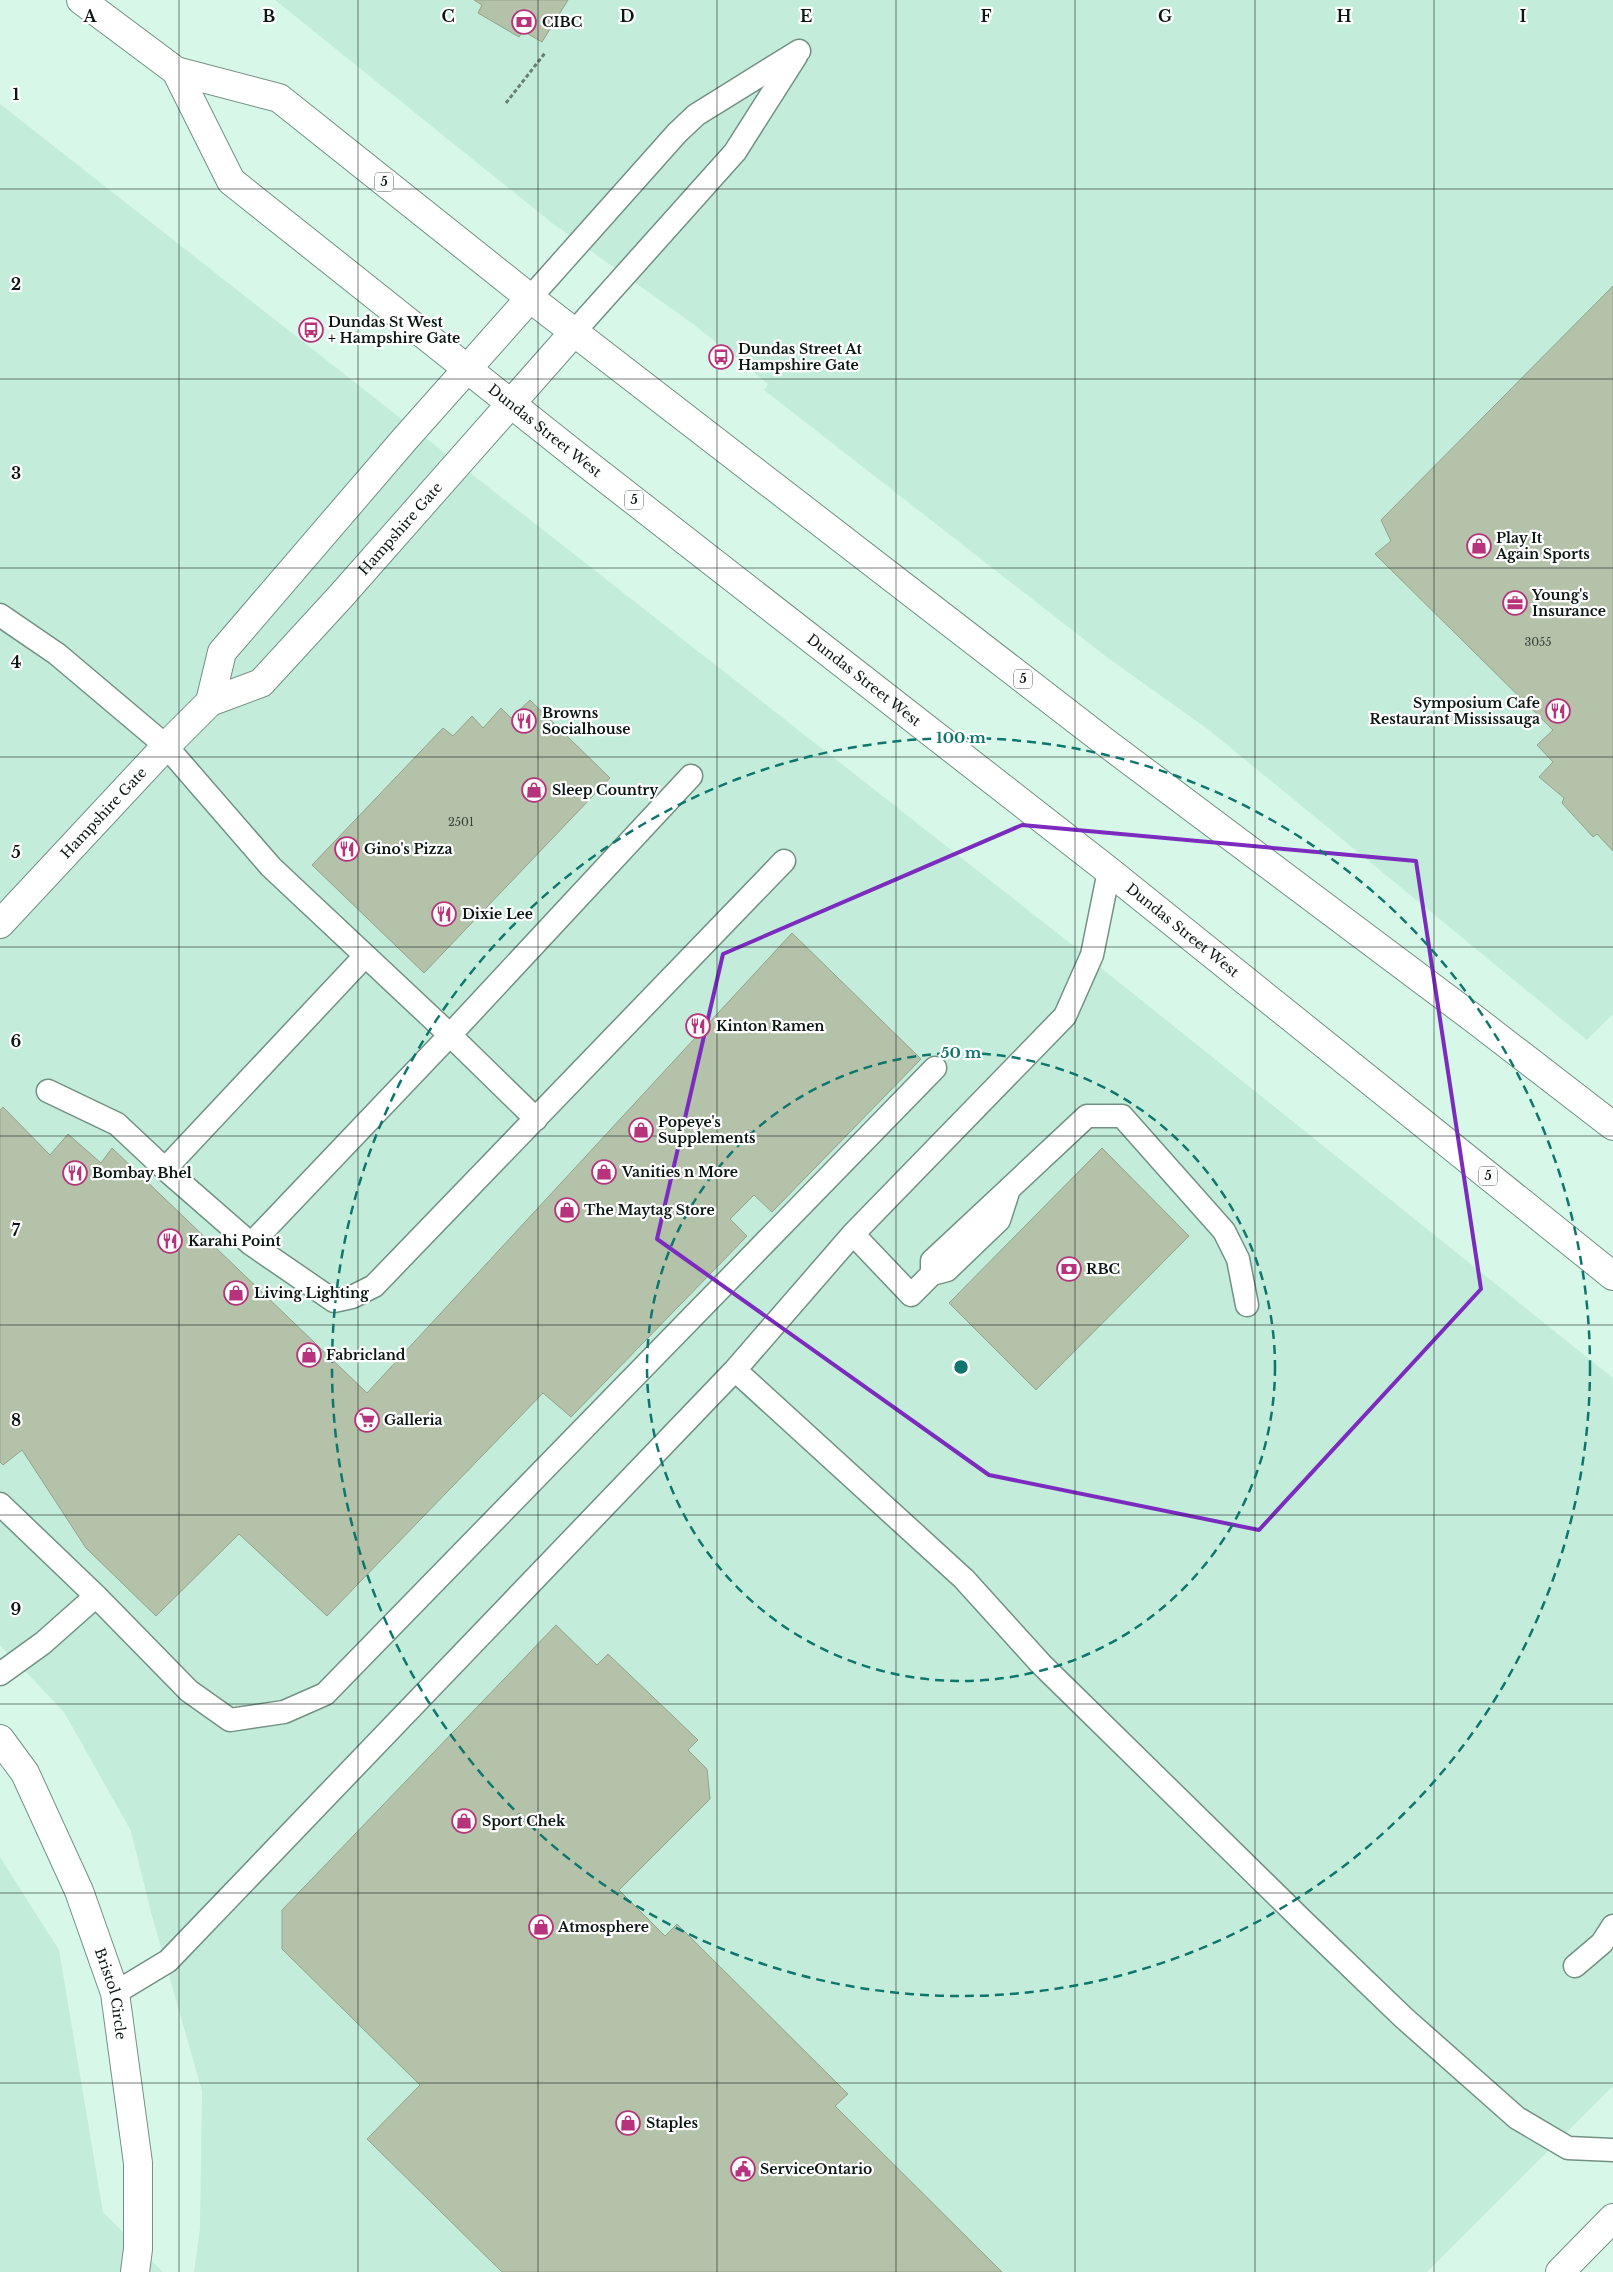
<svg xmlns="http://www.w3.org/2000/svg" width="1613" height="2272" viewBox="0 0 1613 2272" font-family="'Libre Baskerville',serif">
<rect width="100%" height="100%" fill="#d7f8e9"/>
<!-- built -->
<path fill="#c3ecda" d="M275,0H1613V1014L1587,1040L1209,730L1108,658L764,390L768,384L693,324L552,223Z
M0,104L1075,947L1613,1378V2086L1427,2272H194L200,2229L202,2091L152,1916L131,1831L64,1712L0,1645Z
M0,1857L59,1950L103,2212L163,2272H0Z"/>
<!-- building -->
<path fill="#b3c2a8" stroke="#95a38a" d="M474,0H568L542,42L523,31L519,37L478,13L482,5Z
M1613,286V851L1597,834L1593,837L1562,803L1564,798L1539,777L1553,762L1537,745L1553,730L1375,554L1391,541L1381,520Z
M530,700L610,778L424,973L312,865L443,728L453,736L472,716L483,728L501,708L511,718Z
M792,933L921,1059L772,1212L754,1195L730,1219L747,1236L571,1417L543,1393L327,1616L239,1534L156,1616L86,1548L22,1450L3,1465L0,1462V1110L3,1107L50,1155L68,1134L101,1163L112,1148L367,1393Z
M1102,1148L1189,1236L1036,1390L949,1303Z
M556,1625L597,1665L608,1654L698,1740L688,1750L707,1769L710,1799L619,1890L665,1936L677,1924L848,2094L835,2106L1002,2272H502L367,2139L420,2085L282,1949V1910Z"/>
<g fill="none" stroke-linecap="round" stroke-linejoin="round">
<!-- lane casing -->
<g stroke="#739183" stroke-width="25">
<path id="lane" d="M530,298L677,133L696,115L799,51
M574,332L735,152L796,56
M0,615L57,654L166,746L271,867L450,1035L536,1119
M48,1091L117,1124L165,1169L251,1244L334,1301L352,1297L374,1286L784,861
M165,1169L365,956
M853,1234L911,1295L932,1274V1261L1087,1116H1122L1224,1231L1238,1259L1247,1305
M251,1244L450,1035L691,776
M932,1274L947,1270L999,1220L1009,1189
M735,1370L964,1579L1041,1664L1302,1920L1404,2018L1517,2118L1568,2148L1613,2150
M0,1504L96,1596L189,1691L230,1720L284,1712L325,1694L935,1068
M0,1674L43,1643L96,1596
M1575,1966L1602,1943L1613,1926
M115,1993L168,1961L735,1370L853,1234L1065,1016L1092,955L1109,871"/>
</g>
<!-- secondary casing -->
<g stroke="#739183" stroke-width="30">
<g id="secondary">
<path d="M210,702L222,652L404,440L530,298"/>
<path id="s1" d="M0,924L166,746L210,702L261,683L341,596L574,332"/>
<path id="s2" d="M0,1739L25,1773L79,1891L115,1993L138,2163V2249L135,2272"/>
<path d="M1560,2272L1613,2218"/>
</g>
</g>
<!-- primary casing -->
<g stroke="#739183" stroke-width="30">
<g id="primary">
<path d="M81,0L176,71L279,98L530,298L1105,742L1477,1021L1613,1126"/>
<path id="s3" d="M176,71L231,181L573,453L1109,871L1613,1276"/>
</g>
</g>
<!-- path -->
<path stroke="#6a7f76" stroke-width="3" stroke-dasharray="4 2.5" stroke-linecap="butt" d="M506,103L545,53"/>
<!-- lane -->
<use href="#lane" stroke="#fff" stroke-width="22"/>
<!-- secondary -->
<use href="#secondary" stroke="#fff" stroke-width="28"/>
<!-- primary -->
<use href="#primary" stroke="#fff" stroke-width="28"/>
</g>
<!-- marked area -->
<path fill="none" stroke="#7b2cbf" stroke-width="4" stroke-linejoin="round" d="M1022,825L1416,861L1481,1289L1259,1530L989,1475L657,1239L723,954Z"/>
<!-- grid -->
<path fill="none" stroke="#0b1712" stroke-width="1" stroke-opacity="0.55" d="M179,0V2272M358,0V2272M538,0V2272M717,0V2272M896,0V2272M1075,0V2272M1255,0V2272M1434,0V2272M0,189H1613M0,379H1613M0,568H1613M0,757H1613M0,947H1613M0,1136H1613M0,1325H1613M0,1515H1613M0,1704H1613M0,1893H1613M0,2083H1613"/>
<!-- distance rings -->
<g fill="none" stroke="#0f766e" stroke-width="2.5" stroke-dasharray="9 6">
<circle cx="961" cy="1367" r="314"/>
<circle cx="961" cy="1367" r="629"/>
</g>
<!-- icons -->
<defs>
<g id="bank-ring" transform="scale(1.25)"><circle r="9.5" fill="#fff" stroke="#b7337b" stroke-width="1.5"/><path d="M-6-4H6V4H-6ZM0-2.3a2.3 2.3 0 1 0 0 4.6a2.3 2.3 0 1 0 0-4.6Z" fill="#b7337b"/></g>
<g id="bus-ring" transform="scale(1.25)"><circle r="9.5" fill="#fff" stroke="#b7337b" stroke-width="1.5"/><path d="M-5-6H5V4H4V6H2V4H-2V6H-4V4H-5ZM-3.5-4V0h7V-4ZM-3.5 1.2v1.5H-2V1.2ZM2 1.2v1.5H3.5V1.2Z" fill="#b7337b"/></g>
<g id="shop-ring" transform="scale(1.25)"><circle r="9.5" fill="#fff" stroke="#b7337b" stroke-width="1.5"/><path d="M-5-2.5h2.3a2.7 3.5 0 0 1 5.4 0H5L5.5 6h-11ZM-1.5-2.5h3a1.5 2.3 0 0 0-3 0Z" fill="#b7337b"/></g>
<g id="office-ring" transform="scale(1.25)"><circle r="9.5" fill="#fff" stroke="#b7337b" stroke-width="1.5"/><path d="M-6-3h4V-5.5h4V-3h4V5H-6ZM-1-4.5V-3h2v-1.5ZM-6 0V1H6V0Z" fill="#b7337b"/></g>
<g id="restaurant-ring" transform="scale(1.25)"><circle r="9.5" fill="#fff" stroke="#b7337b" stroke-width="1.5"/><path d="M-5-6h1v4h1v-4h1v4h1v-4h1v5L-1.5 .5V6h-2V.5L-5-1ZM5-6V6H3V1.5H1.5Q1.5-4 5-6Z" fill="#b7337b"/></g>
<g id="supermarket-ring" transform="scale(1.25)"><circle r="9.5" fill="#fff" stroke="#b7337b" stroke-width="1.5"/><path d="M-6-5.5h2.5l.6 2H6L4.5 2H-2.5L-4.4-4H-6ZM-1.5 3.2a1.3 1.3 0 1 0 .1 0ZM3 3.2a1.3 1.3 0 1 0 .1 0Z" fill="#b7337b"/></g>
<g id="civic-ring" transform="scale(1.25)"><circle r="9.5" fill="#fff" stroke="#b7337b" stroke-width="1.5"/><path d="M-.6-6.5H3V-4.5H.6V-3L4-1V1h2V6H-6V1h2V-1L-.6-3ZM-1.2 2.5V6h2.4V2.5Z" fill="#b7337b"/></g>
</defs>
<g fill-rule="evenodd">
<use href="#bank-ring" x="524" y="22"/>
<use href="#bus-ring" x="311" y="330"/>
<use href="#bus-ring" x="721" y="357"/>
<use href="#shop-ring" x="1479" y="546"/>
<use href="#office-ring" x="1515" y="603"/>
<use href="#restaurant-ring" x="1558" y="711"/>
<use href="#restaurant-ring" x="524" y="721"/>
<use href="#shop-ring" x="534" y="790"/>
<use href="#restaurant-ring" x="347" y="849"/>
<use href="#restaurant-ring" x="444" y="914"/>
<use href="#restaurant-ring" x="698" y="1026"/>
<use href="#shop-ring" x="641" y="1130"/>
<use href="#shop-ring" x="604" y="1172"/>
<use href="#restaurant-ring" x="75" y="1173"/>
<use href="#shop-ring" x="567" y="1210"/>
<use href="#restaurant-ring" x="170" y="1241"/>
<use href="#bank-ring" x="1069" y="1269"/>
<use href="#shop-ring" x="236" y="1293"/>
<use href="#shop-ring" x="309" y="1355"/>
<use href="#supermarket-ring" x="367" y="1420"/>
<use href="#shop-ring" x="464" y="1821"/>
<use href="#shop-ring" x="541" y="1927"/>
<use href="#shop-ring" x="628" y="2123"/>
<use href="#civic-ring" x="743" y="2169"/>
</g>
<g text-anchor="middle" stroke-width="4.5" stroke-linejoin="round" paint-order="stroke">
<!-- number labels -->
<g font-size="11" fill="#354238">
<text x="1538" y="646">3055</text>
<text x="461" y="826">2501</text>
</g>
<!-- shield labels -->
<g fill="#fff" stroke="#545d59" stroke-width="1">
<rect x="375" y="172.5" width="18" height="19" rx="4"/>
<rect x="625" y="490.5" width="18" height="19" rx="4"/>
<rect x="1014" y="669.5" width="18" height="19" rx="4"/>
<rect x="1479" y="1166.5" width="18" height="19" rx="4"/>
</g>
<g font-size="12" font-weight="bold" fill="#0b1712">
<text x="384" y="186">5</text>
<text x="634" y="504">5</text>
<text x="1023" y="683">5</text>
<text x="1488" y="1180">5</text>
</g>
<!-- poi labels -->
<g font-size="14" font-weight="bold" fill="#0b1712" stroke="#fff" text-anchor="start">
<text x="542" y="27">CIBC</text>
<text x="328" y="327">Dundas St West<tspan x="328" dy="16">+ Hampshire Gate</tspan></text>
<text x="738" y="354">Dundas Street At<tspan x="738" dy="16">Hampshire Gate</tspan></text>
<text x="1496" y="543">Play It<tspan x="1496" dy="16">Again Sports</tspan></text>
<text x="1532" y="600">Young's<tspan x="1532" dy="16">Insurance</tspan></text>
<text x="1540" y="708" text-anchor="end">Symposium Cafe<tspan x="1540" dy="16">Restaurant Mississauga</tspan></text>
<text x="542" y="718">Browns<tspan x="542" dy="16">Socialhouse</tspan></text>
<text x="552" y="795">Sleep Country</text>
<text x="364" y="854">Gino's Pizza</text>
<text x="462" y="919">Dixie Lee</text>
<text x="716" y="1031">Kinton Ramen</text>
<text x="658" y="1127">Popeye's<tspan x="658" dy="16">Supplements</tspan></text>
<text x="622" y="1177">Vanities n More</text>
<text x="92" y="1178">Bombay Bhel</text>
<text x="584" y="1215">The Maytag Store</text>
<text x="188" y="1246">Karahi Point</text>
<text x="1086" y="1274">RBC</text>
<text x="254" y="1298">Living Lighting</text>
<text x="326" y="1360">Fabricland</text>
<text x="384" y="1425">Galleria</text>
<text x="482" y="1826">Sport Chek</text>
<text x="558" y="1932">Atmosphere</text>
<text x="646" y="2128">Staples</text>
<text x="760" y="2174">ServiceOntario</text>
</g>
<!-- street labels -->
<g font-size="14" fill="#0b1712" stroke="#fff">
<text dy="5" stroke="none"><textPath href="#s3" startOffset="524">Dundas Street West</textPath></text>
<text dy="5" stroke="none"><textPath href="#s1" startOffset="568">Hampshire Gate</textPath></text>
<text dy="5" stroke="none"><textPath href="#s3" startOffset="929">Dundas Street West</textPath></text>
<text dy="5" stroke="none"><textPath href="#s1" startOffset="152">Hampshire Gate</textPath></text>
<text dy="5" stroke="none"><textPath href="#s3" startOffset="1334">Dundas Street West</textPath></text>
<text dy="5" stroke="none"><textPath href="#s2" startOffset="280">Bristol Circle</textPath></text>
</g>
</g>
<g font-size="16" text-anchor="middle" font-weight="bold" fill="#0b1712" stroke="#fff" stroke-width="4.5" stroke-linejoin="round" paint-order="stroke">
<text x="90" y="22">A</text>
<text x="269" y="22">B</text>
<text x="448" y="22">C</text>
<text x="627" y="22">D</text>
<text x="806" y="22">E</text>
<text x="986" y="22">F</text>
<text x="1165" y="22">G</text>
<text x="1344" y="22">H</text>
<text x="1523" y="22">I</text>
<text x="16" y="100">1</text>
<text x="16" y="290">2</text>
<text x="16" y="479">3</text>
<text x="16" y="668">4</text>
<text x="16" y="858">5</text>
<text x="16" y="1047">6</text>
<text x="16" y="1236">7</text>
<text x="16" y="1426">8</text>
<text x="16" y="1615">9</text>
</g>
<circle cx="961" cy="1367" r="8" fill="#0f766e" stroke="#fff" stroke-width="2.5"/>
<g font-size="15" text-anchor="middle" font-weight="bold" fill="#0f766e" stroke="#fff" stroke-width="4.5" stroke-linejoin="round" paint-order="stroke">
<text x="961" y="743">100 m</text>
<text x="961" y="1058">50 m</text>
</g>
</svg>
